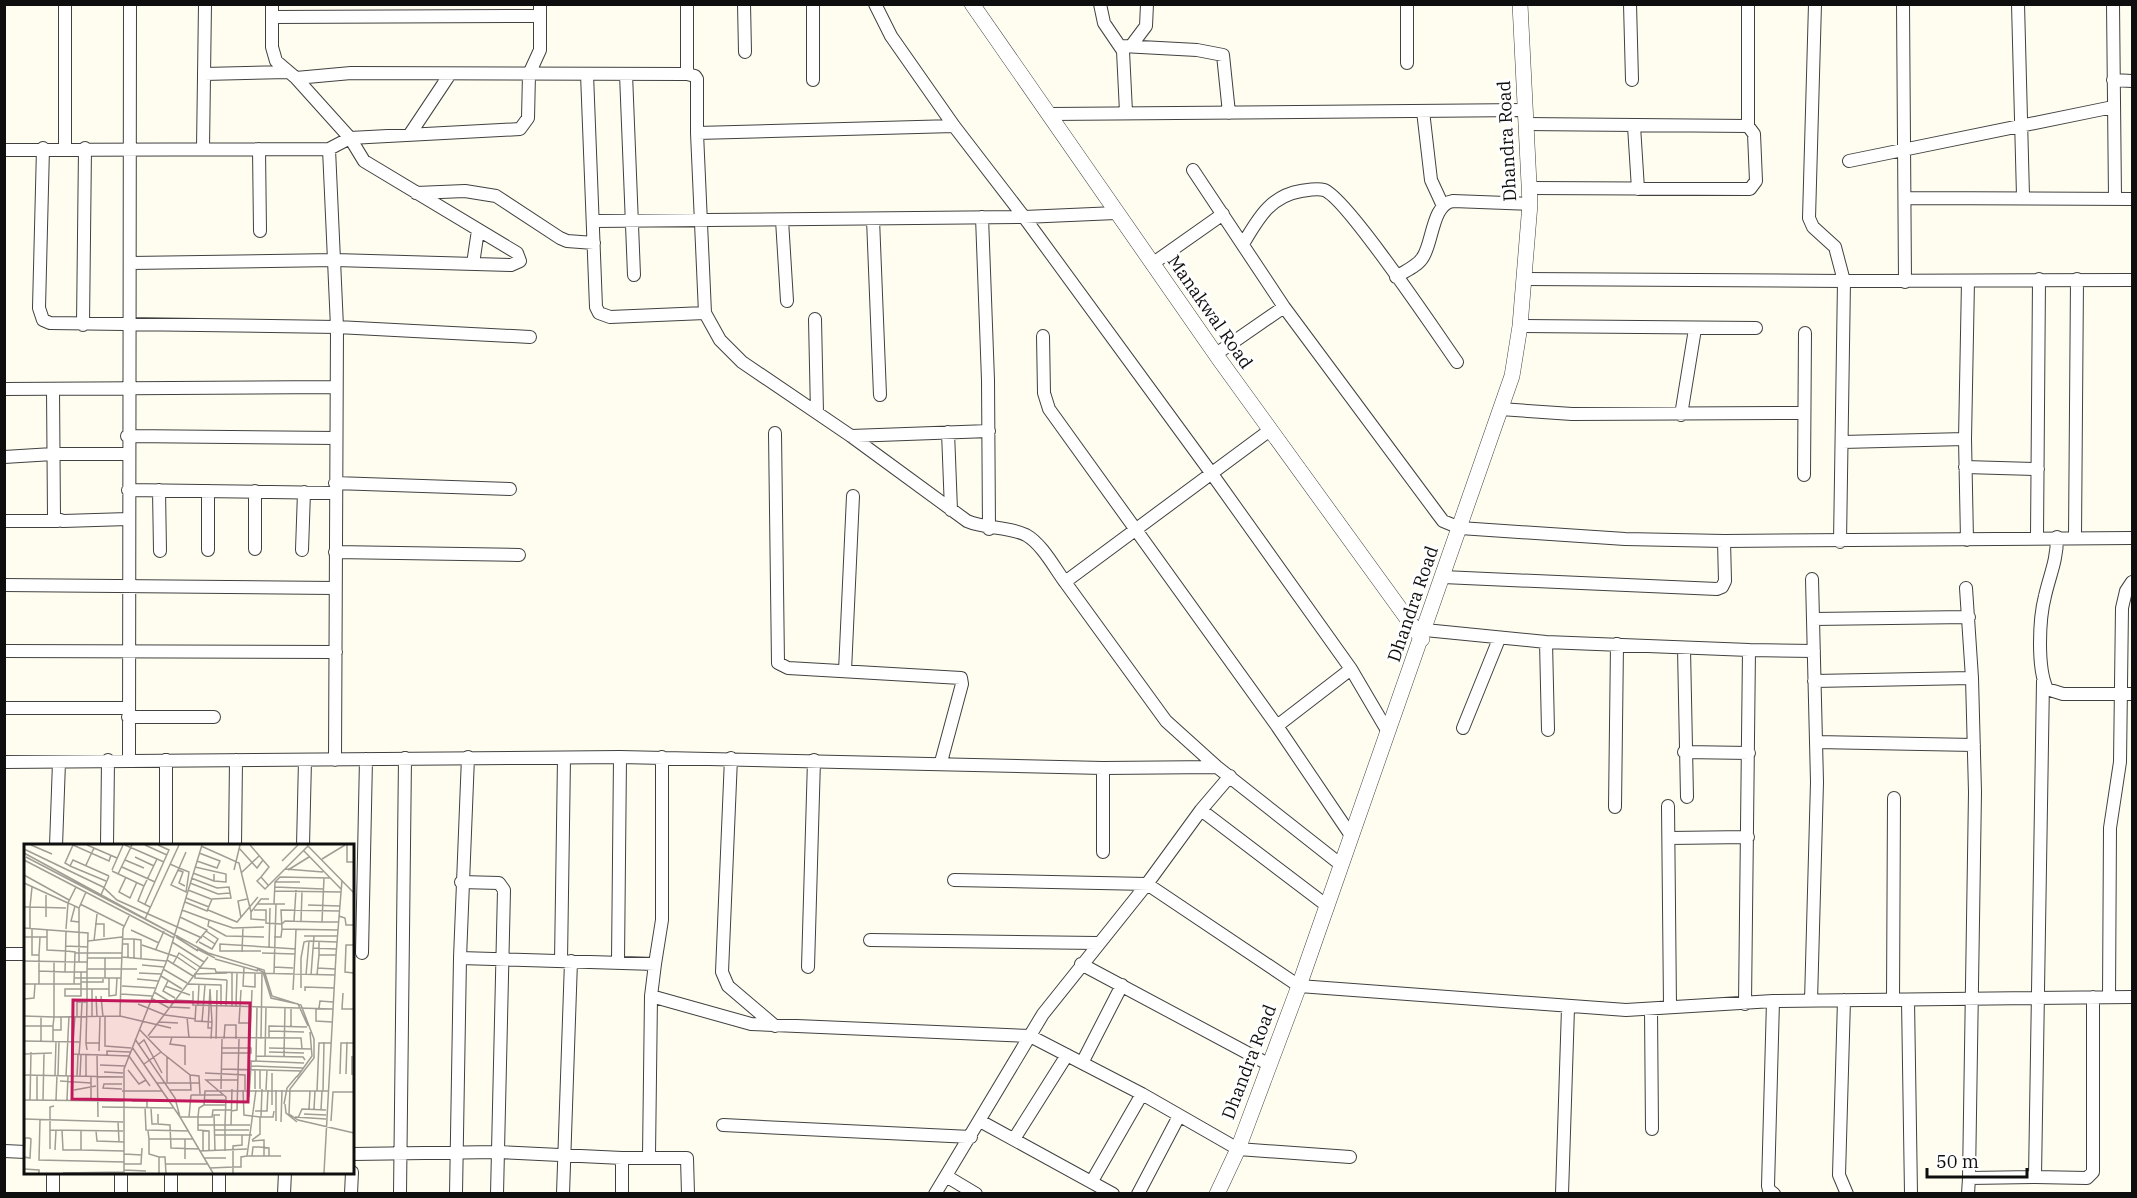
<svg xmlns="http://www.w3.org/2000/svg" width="2137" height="1198" viewBox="0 0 2137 1198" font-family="'IBM Plex Serif',serif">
<rect width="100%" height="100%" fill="#fffdef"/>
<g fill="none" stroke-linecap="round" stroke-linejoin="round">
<!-- minor casing -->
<g stroke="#414141" stroke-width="14">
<path id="minor" d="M687,4V74
M744,4L745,52
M813,4V80
M875,4L891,36L954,126L1024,217L1212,474L1351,669L1388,732
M1100,4L1104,23L1123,51L1126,112
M1407,4V63
M1630,4L1632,80
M1748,4V126
M1815,4L1809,218L1813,227L1835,247L1844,281L1840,542
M1903,4L1905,282
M2018,4L2023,196
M2113,4L2115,198
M272,17L540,16
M1122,46L1197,50L1223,55L1229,113
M1131,46L1146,26L1147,4
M204,74L288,72
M587,74L596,307L599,313L610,317L705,313
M626,74L634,275
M296,78L351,73L687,74L695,76L697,79V133
M2113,80L2132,81
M1423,111L1431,180L1443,206
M1050,114L1525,110
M1525,124L1748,126L1754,134L1756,181L1750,189L1529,188
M954,126L697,133L705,313L720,340L742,362L851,436L967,521C985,529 1008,526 1026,535C1042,544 1054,567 1065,582
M1634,126L1638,189
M410,134L450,74
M43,148L39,308L43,320L50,323L337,327L530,337
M65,148V4
M203,148L205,4
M259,149L260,231
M329,149L337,327L335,760
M4,150L329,149L350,138L520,129L528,118L529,74L540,50V4
M1849,161L2113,107
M1193,170L1284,307L1437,513L1443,521L1460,528L1625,539L1724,541L2132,538
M416,193L465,191L496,196L560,238L567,241L594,243
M1906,198L2132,199
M982,217L988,380L989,529
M873,219L880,395
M782,220L787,301
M594,221L1024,217L1116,213
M1243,244C1258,219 1270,196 1301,191C1308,190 1317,188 1324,190C1346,197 1438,335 1457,362
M130,263L335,260L511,265L520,261L517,253L364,161L350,138L296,78L276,61L272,47V4
M473,264L478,230
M1152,264L1223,214
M1396,277C1405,271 1418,266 1423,257C1433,242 1432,204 1453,201L1530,204
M1524,279L1844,281L2132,280
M815,319L817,413
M83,325L85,148
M1520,326L1756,328
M1043,336L1044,393L1049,409L1277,726L1351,669
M1216,354L1284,307
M4,389L335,387
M53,389L54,518L63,521L128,519
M1500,409L1572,414L1804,413
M1681,415L1695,329
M1270,430L1065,582L1166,721L1217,767L1340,864
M948,432L951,510
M775,433L778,663L788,668L961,678L962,684L941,762
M127,436L336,438
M851,436L989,431
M1842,442L1965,439
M4,457L53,454H127
M1965,467L2038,469
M1804,475L1805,333
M335,483L510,489
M128,490L335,493
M159,490L160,551
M208,491V550
M4,521H58
M2037,537L2039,279
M2057,537C2057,561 2050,574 2045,596C2039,619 2037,668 2047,689L2063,694H2132
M2075,537L2077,279
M1967,540L1965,439L1968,281
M255,549V491
M302,550L304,492
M335,552L519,555
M1443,577L1717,589L1722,587L1725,581L1724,541
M4,585L335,588
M1813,619L1969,617
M1425,630L1546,642L1749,650L1745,1004
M1546,642L1548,730
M1684,649L1687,797
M1749,650L1814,651
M4,651L336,652
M845,671L853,496
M1972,678L1975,792L1969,1178L2035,1177L2043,681
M1814,681L1972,678L1966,588
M4,708H128
M128,717H214
M1277,726L1350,834
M1463,728L1499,639
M1816,742L1974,745
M1684,752L1749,753
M468,757L460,958L655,964L651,996L649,1156
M731,758L722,972L728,986L775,1026
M129,760L130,4
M4,762L620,757L1103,768L1217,767
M1103,768V852
M1668,806L1670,1007
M1615,807L1617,644
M1201,810L1326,905
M1669,838L1748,837
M56,846L59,762
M107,846L108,760
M166,846V760
M235,846L236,760
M303,846L305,760
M954,880L1147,884L1299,986L1626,1010L1773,1001L2132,997
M461,882L499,883L504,890L497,1194
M870,940L1097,943
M362,953L366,759
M4,954H26
M561,961L564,758
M618,961L620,757
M655,964L662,920V757
M1081,964L1268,1064
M808,967L814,760
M651,996L751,1024L1030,1036L1142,1094L1238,1149L1350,1157
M2109,997L2110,828L2120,762L2122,608L2126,591L2132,582
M1844,1000L1839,1175L1847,1194
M1893,1000L1894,798
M1908,1000L1911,1194
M1773,1001L1768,1186L1769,1190L1774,1194
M1811,1001L1817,782L1812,579
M1651,1009L1652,1129
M1082,1063L1122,985
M980,1121L1113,1194
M723,1125L971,1137
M1014,1139L1067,1055
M4,1151L26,1152
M352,1154L498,1152L622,1158H687L688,1194
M622,1158V1194
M53,1172V1194
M946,1176L976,1194
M2035,1177L2087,1178L2093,1172V997
M1092,1181L1142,1094
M121,1194V1172
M171,1194V1172
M219,1194V1172
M284,1194L285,1172
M351,1194L352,1172
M400,1194L405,758
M456,1194L460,958
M563,1194L571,961
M935,1194L1043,1014L1147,884L1201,810L1230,776
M1138,1194L1179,1116
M1562,1194L1568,1008
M1968,1194L1969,1178"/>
</g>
<!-- tertiary casing -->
<g stroke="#414141" stroke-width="16">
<path id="tertiary" d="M972,4L1219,359L1422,639
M1217,1194L1238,1149L1299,986L1512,376L1520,326L1530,204L1520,4"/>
</g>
<!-- minor -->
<use href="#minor" stroke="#fff" stroke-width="12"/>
<!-- tertiary -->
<use href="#tertiary" stroke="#fff" stroke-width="15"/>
</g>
<g text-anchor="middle" stroke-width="6" stroke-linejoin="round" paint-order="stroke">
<!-- street labels -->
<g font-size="18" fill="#0e0e0e" stroke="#fff">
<text transform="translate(1507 141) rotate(-93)" y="6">Dhandra Road</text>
<text transform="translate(1210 312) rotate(55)" y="6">Manakwal Road</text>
<text transform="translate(1413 604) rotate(-71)" y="6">Dhandra Road</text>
<text transform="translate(1249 1062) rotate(-69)" y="6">Dhandra Road</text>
</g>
</g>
<!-- overview -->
<g transform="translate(24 844)">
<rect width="330" height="330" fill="#fffdef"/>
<path fill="none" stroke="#9f9d95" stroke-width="1.5" d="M7,1L28,10M63,1L93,14M101,1L140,18M121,1L143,11M226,1L245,23L237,33M283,1L330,49M323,1V18H330M177,2L215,19L227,68L237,55H245M215,4L233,24L239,16M0,5L79,43L93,56L178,94M280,7L317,45M0,9L184,109L240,126L248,152L277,161L290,195V214L266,245L265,270L274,276L330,289M2,13L155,93M111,13L130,22M298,15L321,1M0,16L150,94M101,16L120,24M173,17L193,24L196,17L175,9M258,17L274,1M146,20L155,24L147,41L162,48L165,28L155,24L162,8M62,21L70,4M46,22L82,37M98,23L131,38M171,23L202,30V38L190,37V30M261,25L299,28M88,26L99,1M154,26L159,28L155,39L161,42M210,26L216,1M264,26L285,13M88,27L120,42L133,15M169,29L190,37M217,29L235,12M94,30L108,1M0,31L45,56M85,32L49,16L46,22L41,19L49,1L85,17L87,11M102,33L95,48L106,54L113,38M300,34L298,78H315M251,38H276M0,39L44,59L42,85M166,39L194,50L206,49M244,41L237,33L233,37L241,45L284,2M120,42L114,57L126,63M52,43L44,59L55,64L62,48M251,43L299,45M164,46L187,55M251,47L317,48M22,51V73M77,51L85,32M162,54L185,63M161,58L183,67L188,55L207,54L205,43L193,44L167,34M56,60L100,82M121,60L145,6L134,1M233,60H261M250,60L251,38L256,33L306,34M284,61L316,62M51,62L47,77L55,78M0,63H6L8,43M55,64V118H63M158,66L185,76L184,82L202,92L240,93M184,66L213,78L234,53M230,66H242V79L257,80M227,68V75L241,76M315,72L321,74L322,81H330M156,73L183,86L172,99M217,74L214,57L223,55M121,75L155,1M185,76L209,84L240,83M270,77L272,46M277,77L278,48M71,80H80V93M258,80L261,77L298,78M0,84L64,89L63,128H57V152H41V145H85V134M6,84V63L42,64M8,84V111H15L16,93M23,85V106L42,107M258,85L257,66L315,67M107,86L135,99M42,88L41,128H57M179,92L191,100L194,95L182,87M280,92H313M1,93H23M152,93L174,107M250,93H257L258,85L314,86M98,95H110V114M110,95L117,96V115M64,97L98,93M70,97L73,70M295,97V111H312L318,36M148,98L180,118M175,98L188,105L191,100M98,100H104V114M118,101L153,113L172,126M330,101H322L321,128L330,129M42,102L64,103M245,104L246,64M289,104L312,105M132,105L140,87M173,105L191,114M42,107L51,108L50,140M237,107H196V100L272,105M218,108L219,83M51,109H98M238,109L271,110L272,85M98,113L142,117M64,114H98M81,114V134M191,115L234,127M143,116L169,132M0,117L55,118M30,118V173L96,172L147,184M149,120L155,109L176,123M118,121L140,123M220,123L219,142L231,143V129M250,123L269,124M175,124L191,125L192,128L311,131M293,124L311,125M63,125H113M139,125L163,139M233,125L239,128L247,154L274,160L284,182M15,127L41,128M63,128V158M115,129L137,130M170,130L203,129M171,130V134L203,136M250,130L252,60M282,131L285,97L313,98M287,131L290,92M293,131L295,111M137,132L158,145M51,134H97L99,85L106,70M113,135L134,137M144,137L139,147L151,154M57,138H79V135M0,140H57M15,140V111M163,140L197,141V162M98,142L131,144M141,142L166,151M277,144V114L280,98L284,97M68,145V173M85,145V152L92,151L93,134M217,146L215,179H227M269,146L271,110M169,147V161L309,165M281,147V143L310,144M130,148L148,159M319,149L318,165H330M97,150L128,152M72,152L73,173M77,152L79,173M127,154L145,164M0,155L10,154L11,140M150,156L169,157M114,160L141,171L172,175M172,161L171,177L188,178L187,195M174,161L175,140M202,162L203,136M208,162V129M212,162L213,129M146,163L166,164M292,164V177L308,178M295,164L296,157L309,158M0,172L30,173L29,182M51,172L48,210L105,212L126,242M53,172V158H57M96,172L97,134M81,173V202L107,204M163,173L165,194M135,178L154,179M178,178L181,141M0,182H29V197M267,183V163M187,184H184L186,145L188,178M115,185L137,208L120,220M29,186H37V173M245,187L280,188M124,192L184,113M125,193L277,194L278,205M148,193L146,200L161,202V221M245,193V182L283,183M111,195L151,254L156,273H165L167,251M192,195L193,146M200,195L201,181H212V195M226,195L228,146M237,195L238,129M0,197L56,198L55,211M17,197V172M56,199L58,158H63L62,199M114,201L120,196L138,229M108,203L156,273L189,329M197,204H227V209H197M245,204L287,205M63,206L62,199H75M75,207L76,173M137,208L166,231L167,246H146M245,208L280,209M0,210L28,209M48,210V232L99,233M73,210L74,273M83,211V207L106,208M232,212L279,213L281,216M241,212L242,163M260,212L261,163M143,213V238M232,217L233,163M76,221L101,222M227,222V217L280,219M197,225L277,227M104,226L115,240L122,236M80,228L99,229M181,229L221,231V246M316,230L317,199H330M322,230L323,198M0,231L48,232M31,231L32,197M34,231L35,197M166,231L175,232L176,250M328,231V212M42,232L45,172M53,232L54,211M56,232L57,211M62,232V210M273,233L288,212L286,188M214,236H182L202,253L201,281H226M36,237L67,239M132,239H175M98,240H80L79,244L98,245M197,245L198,195M231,245V226M236,245V226M50,246L72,242M219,246L220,271L236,273M232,246L223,312H257M242,246L243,226M98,247H138M293,247L295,199H307M299,247L300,198M167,251H199M225,253L227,222L279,224M0,256L99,257M6,256L7,208M13,256V231M19,256L20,209M32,256L33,231M43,256L44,232M180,256H202M67,257V232M108,257H123V264M260,260L263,244L273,232M261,260L262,269L273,278M180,261L175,264L174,273H188L189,266H207M202,261H180L181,247H304M248,261V229M30,262L26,263V286L99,287M78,263L149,264M121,263L122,286L165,287M127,264L128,280H133M285,265L286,247M290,265L291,247M297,266L298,247M207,267L213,266L215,195M231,267H243L244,246M134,270V280L146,281L147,304L175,305M280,270L302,271M165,273H174V281H201V307M237,273L238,245M271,273L302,275M274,274L278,265L302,266M0,275L99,278M16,276L15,316L100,318M252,277V246M307,277L309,248H330M94,278L95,297M257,278L258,246M174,281V286L185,287V307M207,281L208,245M38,286L39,306H57V286M191,286H225M72,287L73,297L100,298M124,287L125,295H169M179,287V307M191,291H228M0,294H5L7,295L6,314L0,313L1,294M125,295V310L135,313M161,295V315M228,296L236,290V273H249L250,267M228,297L240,296V312M26,305V286M31,306L32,286M57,306L100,307M176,307L223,305M191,307L190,271H196M100,310L118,311M228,312L229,303H235L245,304V312M180,314H202M100,320H117L118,304M142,320H184M186,324L209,323V302L218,301V291M0,325L15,326V329M100,326L122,327M39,329L100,328M100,329V225L143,116L178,1M135,329V313H141L142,329M209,329V323H217V313L223,312M300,329L312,111"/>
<path fill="#c2185b" fill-opacity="0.15" stroke="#c2185b" stroke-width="3" d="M49,156L226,159L224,258L48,255Z"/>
<rect width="330" height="330" fill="none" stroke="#0e0e0e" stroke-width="3"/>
</g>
<!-- border -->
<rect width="2137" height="1198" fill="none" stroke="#0e0e0e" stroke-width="12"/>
<!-- scale -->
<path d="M1927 1168v9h100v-9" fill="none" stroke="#0e0e0e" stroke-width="3"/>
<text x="1936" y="1168" font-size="18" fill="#0e0e0e" stroke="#ffffff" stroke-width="4.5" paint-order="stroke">50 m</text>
</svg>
